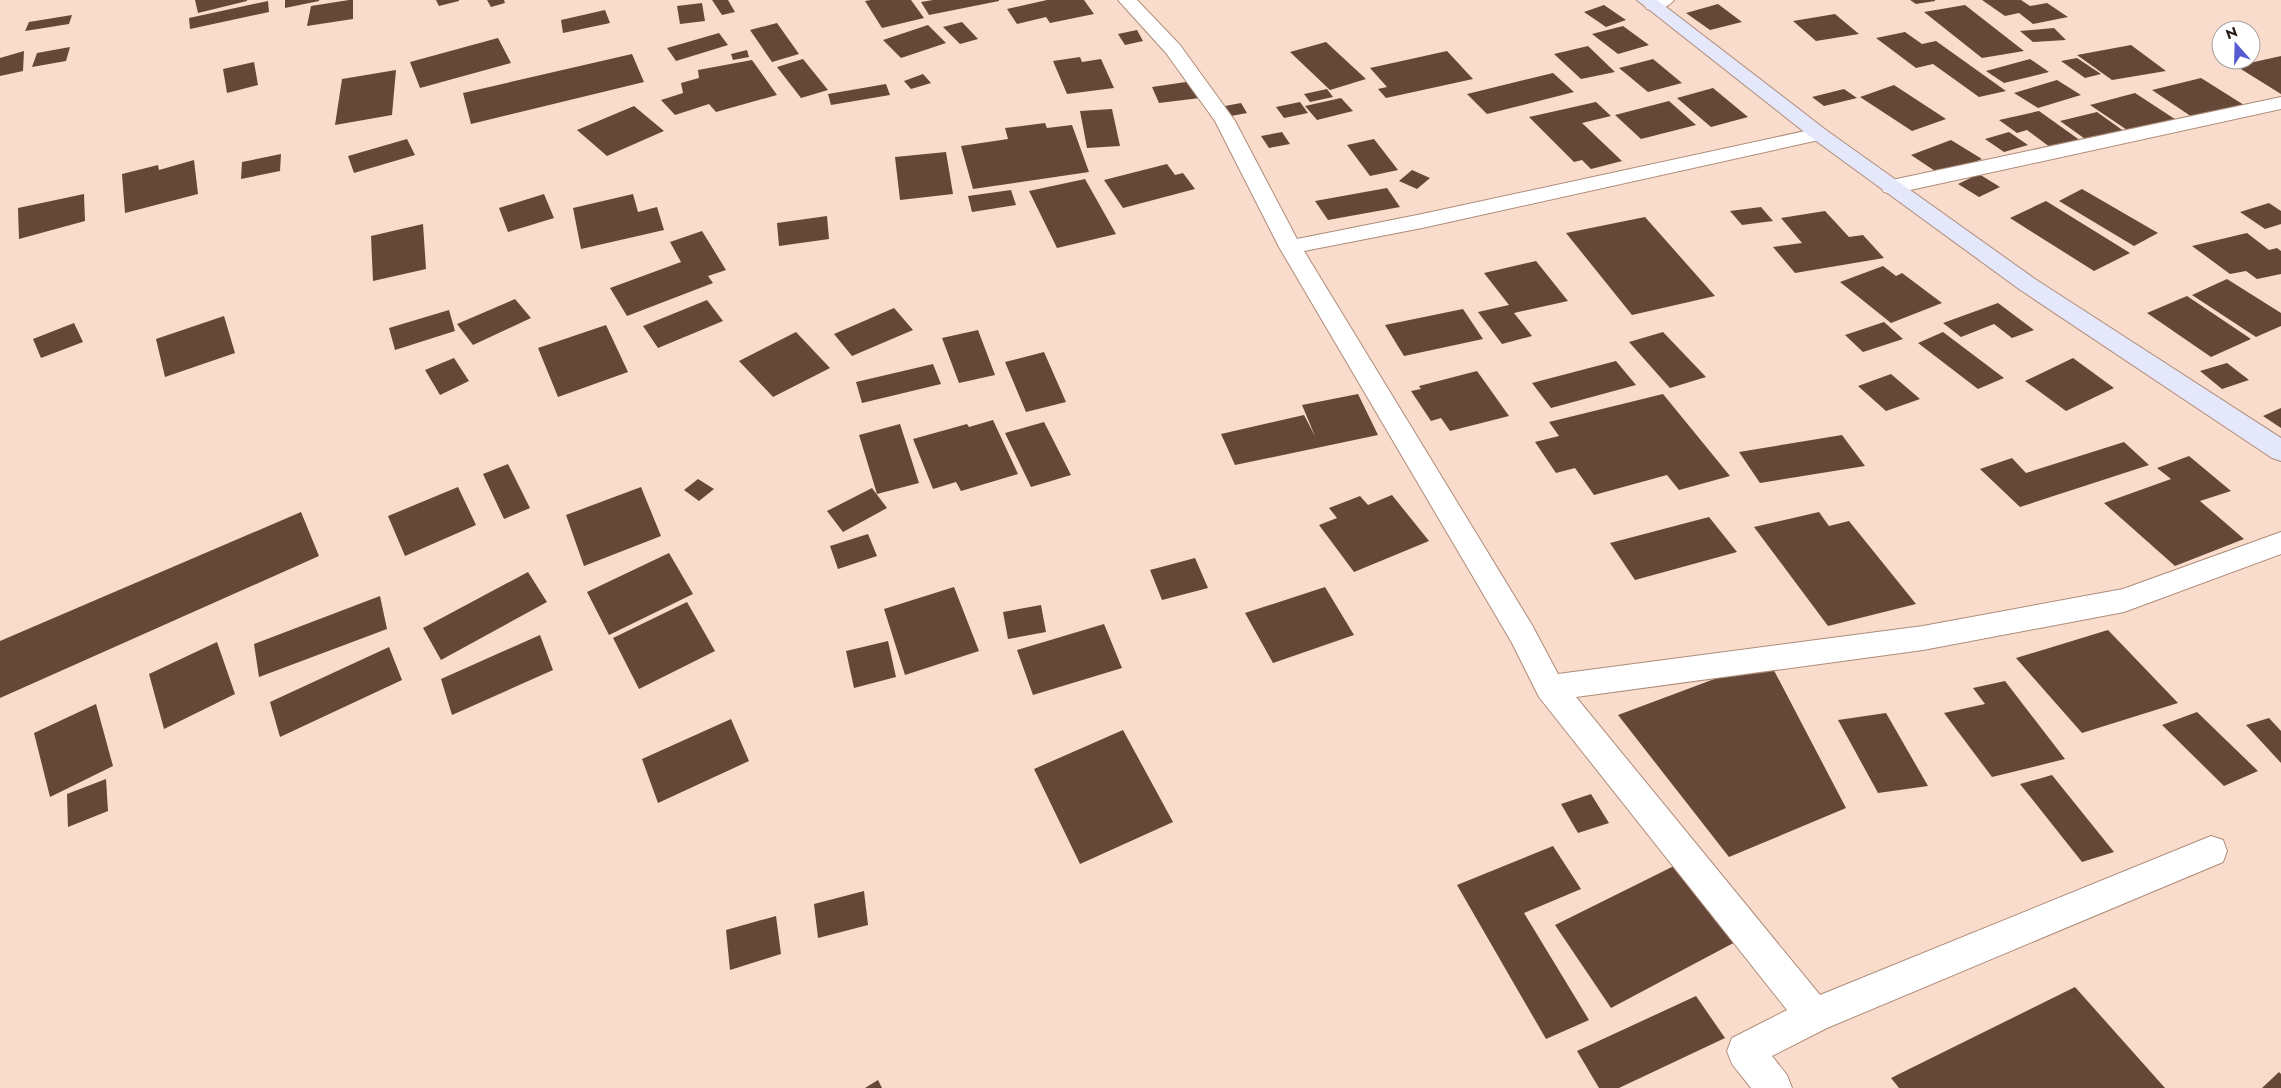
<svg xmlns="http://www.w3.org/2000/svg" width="2281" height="1088" viewBox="0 0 2281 1088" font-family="Jost,sans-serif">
<rect width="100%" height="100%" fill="#fadccc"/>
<!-- building -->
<path fill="#664838" d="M195,0H247V1L198,13Z
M285,0H319V1L285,8Z
M349,0H353V19L307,26L311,6Z
M436,0H459V1L439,6Z
M487,0H504L505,3L491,7Z
M712,0H728L735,12L722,15Z
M871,0H911L924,18L882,28L865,1Z
M933,0H999V1L929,15L921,2Z
M1047,0H1084L1094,14L1050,23L1046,17L1017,24L1007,9Z
M1910,0H1935V1L1916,4Z
M1982,0H2021L2030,6L2047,3L2068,17L2033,24L2019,13L2005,16Z
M268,1L269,12L190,29L189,18Z
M702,3L705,21L680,24L677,6Z
M1718,4L1742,22L1710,30L1686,13Z
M1604,5L1626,20L1606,27L1584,12Z
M1965,5L2024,51L1982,58L1924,12Z
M605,10L610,23L563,33L561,20Z
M1835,14L1859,34L1816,41L1793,21Z
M72,15L69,24L25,31L29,22Z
M962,22L978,39L960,44L943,27Z
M777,23L799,54L772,62L750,30Z
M928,25L946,43L901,58L883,40Z
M1623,26L1649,45L1618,54L1592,34Z
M2054,28L2066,40L2033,42L2020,31Z
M1137,30L1143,41L1125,45L1118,34Z
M1905,32L1922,44L1936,41L2006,91L1979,97L1933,64L1916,68L1876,38Z
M719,33L728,45L676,61L667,48Z
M498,38L511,63L420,88L410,62Z
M1326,42L1366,79L1330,90L1290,52Z
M2131,45L2166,71L2112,80L2077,55Z
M1588,46L1615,72L1581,79L1554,54Z
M70,47L66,61L32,67L37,53Z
M747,50L749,57L733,60L731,54Z
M24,51L23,71L0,76V58Z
M1447,51L1473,79L1386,98L1378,89L1387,87L1370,68Z
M632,54L644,82L471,124L463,93Z
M2281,56V94L2236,66Z
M1080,57L1082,62L1101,59L1114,88L1067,94L1053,61Z
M2077,58L2101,74L2085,78L2061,61Z
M803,59L828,90L801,98L777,67Z
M1653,59L1682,83L1648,92L1619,68Z
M2030,59L2049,72L2004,83L1986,71Z
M752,60L777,95L716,112L709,104L675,115L661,100L683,93L681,83L699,78L698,70Z
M254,62L258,85L227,93L223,69Z
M396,70L392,115L335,125L342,79Z
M1553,73L1574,92L1487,114L1467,94Z
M923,74L931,83L911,89L904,81Z
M2201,78L2252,110L2201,123L2152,90Z
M2057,80L2081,95L2038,108L2014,93Z
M1193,81L1200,98L1159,103L1152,87Z
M886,84L890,95L831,105L828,94Z
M1894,85L1946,119L1912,131L1860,97Z
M1713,88L1748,117L1711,127L1677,98Z
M1327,89L1333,97L1310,102L1304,94Z
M1844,89L1857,98L1824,106L1812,97Z
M2135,93L2184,125L2139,138L2090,105Z
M1341,98L1353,111L1317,120L1305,106Z
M1669,101L1696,125L1641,139L1615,115Z
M1300,102L1308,113L1284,118L1276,107Z
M1596,102L1611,116L1582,123L1622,161L1591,169L1582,160L1574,162L1529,117Z
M1241,103L1247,113L1231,116L1225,106Z
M634,106L664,131L607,156L577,130Z
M1112,109L1120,146L1087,148L1080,111Z
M2039,111L2088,146L2058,153L2027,130L2017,133L1999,120Z
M2097,112L2125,132L2088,141L2060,121Z
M1045,123L1047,128L1072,125L1089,172L973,189L961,146L1008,139L1005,128Z
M1282,132L1290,144L1269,148L1261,136Z
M2009,132L2028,145L2004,152L1985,139Z
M407,139L415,155L354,173L348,156Z
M1374,139L1398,170L1370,176L1347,145Z
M1951,140L1982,159L1941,175L1911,155Z
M946,152L953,194L900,200L895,157Z
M281,154L280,171L241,179L242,162Z
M194,160L198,194L125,213L122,174L158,165L159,170Z
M1167,164L1175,175L1183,173L1195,189L1123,208L1104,180Z
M1412,170L1430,178L1417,189L1399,181Z
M1979,174L2000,187L1979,197L1958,184Z
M1085,179L1116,234L1057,248L1029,191Z
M1387,188L1400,207L1328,220L1315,201Z
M2082,189L2158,233L2134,246L2059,201Z
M1011,190L1016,205L972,212L968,196Z
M84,194L85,221L19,239L18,208Z
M544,194L554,218L508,232L499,208Z
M633,194L638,212L657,207L664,230L581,249L573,208Z
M2046,201L2130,253L2094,271L2010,218Z
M2269,203L2281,211V224L2265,229L2240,212Z
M1761,207L1773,221L1742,225L1730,211Z
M1825,211L1849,237L1863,235L1884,258L1795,273L1773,247L1802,243L1781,218Z
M827,216L829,239L779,246L777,223Z
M1645,217L1715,296L1632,315L1566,233Z
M423,224L426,269L373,281L371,236Z
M702,231L726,270L708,276L713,283L627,316L610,288L681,262L670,242Z
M2247,233L2269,250L2277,248L2281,251V274L2257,279L2246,271L2230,274L2192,246Z
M1536,261L1568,301L1514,313L1532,336L1502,344L1478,312L1509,305L1484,273Z
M1883,266L1896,276L1902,273L1942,303L1891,323L1840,282Z
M2227,279L2281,313V326L2256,337L2192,295Z
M2187,296L2251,339L2211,357L2147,313Z
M515,299L531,318L473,345L457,324Z
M707,300L723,321L658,348L643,326Z
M1998,303L2034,330L2012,338L1994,324L1961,337L1943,323Z
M894,308L913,330L852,356L834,334Z
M1463,309L1483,339L1404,356L1385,325Z
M449,310L455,331L395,350L389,328Z
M224,316L235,353L165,377L156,339Z
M1884,322L1903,339L1863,352L1845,335Z
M74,323L83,342L41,358L33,339Z
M606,325L628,372L558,397L538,348Z
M978,330L995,375L959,383L942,338Z
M796,332L830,368L773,397L739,361Z
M1663,332L1706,377L1670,388L1629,342Z
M1943,332L2004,378L1978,389L1918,343Z
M1044,352L1066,402L1026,412L1005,362Z
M454,358L469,381L440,395L425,370Z
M2073,358L2114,388L2066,411L2025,381Z
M1616,361L1636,385L1551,408L1532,383Z
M2227,363L2249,380L2222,389L2200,371Z
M933,364L941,384L862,403L856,382Z
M1477,371L1509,416L1450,431L1441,418L1431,421L1411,391L1421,389L1419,386Z
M1891,374L1920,399L1886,411L1858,386Z
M1358,394L1378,435L1235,465L1221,434L1304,415L1315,436L1302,405Z
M1663,394L1730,476L1679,490L1667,475L1594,495L1575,468L1556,473L1535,442L1559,436L1549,422Z
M2281,408V428L2263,416Z
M993,420L1018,474L961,491L956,482L933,489L913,439L967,424L969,427Z
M1044,422L1071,475L1031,487L1005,433Z
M900,424L919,483L877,494L859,435Z
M1842,435L1865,466L1760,483L1739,452Z
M2124,442L2149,465L2020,507L1980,469L2012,458L2026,473Z
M2189,456L2231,491L2200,501L2244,539L2175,566L2104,503L2171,479L2157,468Z
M508,464L530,508L504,519L483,474Z
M698,479L714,489L699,501L684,490Z
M458,487L476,525L405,556L388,516Z
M641,487L661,536L584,566L566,515Z
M872,488L887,508L843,532L827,511Z
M1392,495L1429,541L1354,572L1319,525L1337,518L1329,508L1360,496L1368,505Z
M301,512L319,556L0,698V641Z
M1819,512L1829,526L1849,521L1916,604L1828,626L1754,527Z
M1709,517L1737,552L1635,580L1610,543Z
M868,534L877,556L838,569L830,546Z
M669,553L693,594L609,635L587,592Z
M1195,558L1208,588L1162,600L1150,570Z
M528,572L547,602L441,660L423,628Z
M954,587L979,651L905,675L884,609Z
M1325,587L1354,635L1273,663L1245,613Z
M380,596L387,629L259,677L254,644Z
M687,602L715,651L639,689L613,638Z
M1041,605L1046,632L1008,639L1003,612Z
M1104,624L1122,668L1033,695L1017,650Z
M2108,630L2178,703L2082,733L2016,658Z
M540,635L553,670L452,715L441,679Z
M888,641L896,677L854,688L846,651Z
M217,642L235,694L164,729L149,674Z
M389,647L402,680L280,737L270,702Z
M1768,659L1846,808L1729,857L1618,715Z
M2005,681L2065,759L1992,777L1944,713L1985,704L1973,688Z
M96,704L113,766L50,797L34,733Z
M2197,712L2258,771L2224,786L2162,725Z
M1886,713L1928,786L1878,793L1838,720Z
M2269,718L2281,731V763L2246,725Z
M731,719L749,761L658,803L642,759Z
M1123,730L1173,822L1080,864L1034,769Z
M2052,775L2114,852L2082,862L2020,784Z
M106,779L108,811L68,827L67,794Z
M1591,794L1609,823L1578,833L1561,804Z
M1553,846L1581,889L1524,913L1589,1020L1546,1039L1457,885Z
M1682,862L1741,939L1611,1008L1555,925Z
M864,891L868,925L818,938L814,904Z
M776,916L781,954L730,970L726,930Z
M2075,987L2165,1088H1899L1891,1078Z
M1696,996L1725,1038L1619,1088H1599L1577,1051Z
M2279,1072L2281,1074V1088H2262Z
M878,1080L882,1088H865Z"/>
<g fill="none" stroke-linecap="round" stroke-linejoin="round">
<!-- street casing -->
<g stroke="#ae8c7a" stroke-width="2">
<path id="street" d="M1118,0H1137L1180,45L1235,121L1297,239L1422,214L1819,128L1826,130L1829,134L1826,138L1819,140L1422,228L1304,251L1532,625L1558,674L1923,626L2123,589L2281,532V554L2124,612L1923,650L1576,697L1820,995L2211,836L2223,840L2227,851L2223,862L1827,1028L1772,1056L1787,1075L1792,1088H1751L1732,1064L1727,1051L1732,1038L1787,1010L1539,697L1512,643L1279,247L1215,121L1166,53Z
M1649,0H1674C1668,8 1656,11 1647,9L1644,5Z
M2281,97V109L1892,194L1884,192L1881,187L1884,182L1892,180Z"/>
</g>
<!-- secondary casing -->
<g stroke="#ae8c7a" stroke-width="2">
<path id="secondary" d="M1637,0H1657L1826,130L2035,279L2281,438V461L2272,458L2019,289L1812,138Z"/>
</g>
<!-- street -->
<use href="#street" fill="#fff" fill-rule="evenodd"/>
<!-- secondary -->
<use href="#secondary" fill="#e5e8fb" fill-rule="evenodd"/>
</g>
<!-- north arrow -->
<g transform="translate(2236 45) rotate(340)"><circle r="24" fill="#ffffff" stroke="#a9a3a1"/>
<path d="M0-4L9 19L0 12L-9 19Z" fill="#565bd2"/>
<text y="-8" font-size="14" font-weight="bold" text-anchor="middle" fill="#271a13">N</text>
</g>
</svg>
